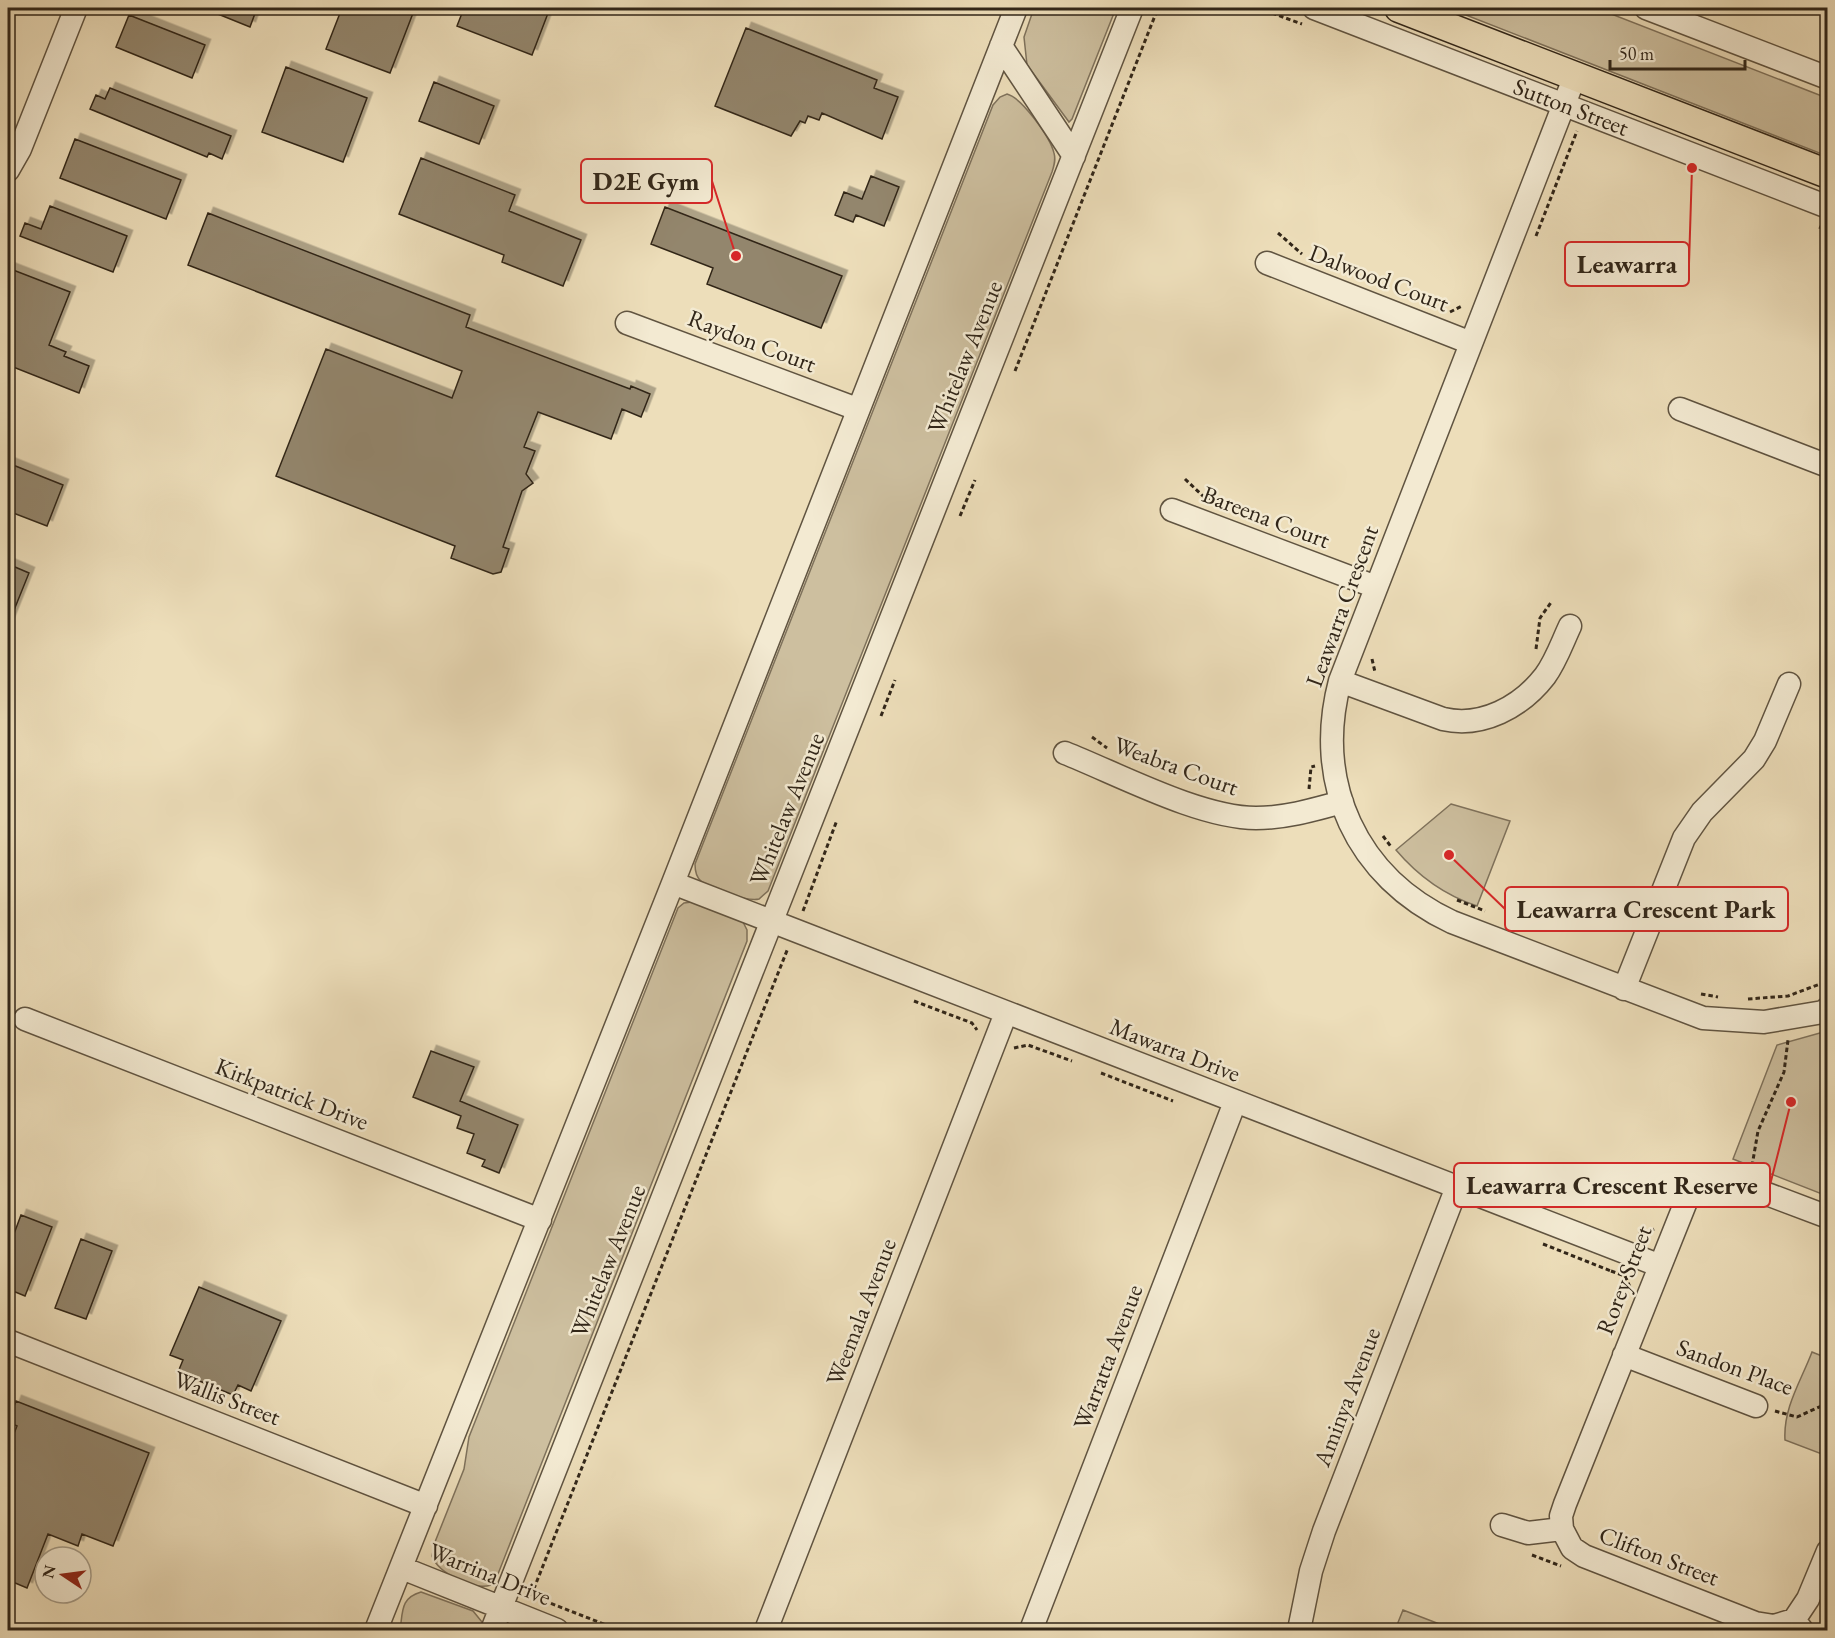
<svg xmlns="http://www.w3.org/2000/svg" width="1835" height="1638" viewBox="0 0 1835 1638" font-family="'EB Garamond',serif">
<defs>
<filter id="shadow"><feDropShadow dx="5.5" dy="-5.5" stdDeviation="0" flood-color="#0004"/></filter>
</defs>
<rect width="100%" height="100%" fill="#eddeba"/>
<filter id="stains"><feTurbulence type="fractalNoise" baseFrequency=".00333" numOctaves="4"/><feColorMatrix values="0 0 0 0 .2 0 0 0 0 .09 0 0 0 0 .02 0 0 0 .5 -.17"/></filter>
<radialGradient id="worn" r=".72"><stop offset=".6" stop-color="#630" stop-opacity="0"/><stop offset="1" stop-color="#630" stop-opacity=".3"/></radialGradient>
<!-- green -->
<path fill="#cdbf9f" stroke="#7f725c" stroke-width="1.5" d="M1034,8H1116L1072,119L1069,122L1027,65L1024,37Z
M1448,8H1596L1827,98V156Z
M1007,94C1022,98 1050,137 1054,153C1056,160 1054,166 1052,172L768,891L759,899C748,902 710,889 701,881C696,877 695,870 695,864L993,105L1000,97Z
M1451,804L1510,821L1477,906C1444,895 1418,876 1396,850Z
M692,902L743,922L747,930V941L498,1574L491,1585C474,1591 438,1573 432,1556L435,1542L464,1469L469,1437L678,908L684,903Z
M1827,1031V1196L1733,1159L1777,1045Z
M1812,1352L1827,1358V1456L1785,1440C1783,1408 1801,1381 1812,1352Z
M421,1592L473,1611L482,1622V1630H400C403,1612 400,1598 421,1592Z
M1403,1610L1455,1630H1395Z"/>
<!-- building -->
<path fill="#93866d" stroke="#312619" stroke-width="1.5" filter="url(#shadow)" d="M203,8H257L250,27Z
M342,8H415L390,73L326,49Z
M464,8H550L532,55L457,26Z
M129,15L205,45L192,78L116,47Z
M746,28L877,80L874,88L898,97L882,139L822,113L819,120L808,116L805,123L800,121L791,136L715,106Z
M286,67L367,98L343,162L262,132Z
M434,82L494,106L479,144L419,121Z
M110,88L231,136L222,159L209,153L207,157L90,109L96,95L105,99Z
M75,139L181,180L166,219L60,178Z
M421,158L515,195L509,211L581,240L563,286L502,262L504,255L399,214Z
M871,176L899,187L884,226L856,215L853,222L835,215L844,192L862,199Z
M50,206L127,236L113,272L20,236L25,223L41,229Z
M665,207L842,276L821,328L707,284L713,268L651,244Z
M208,213L470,315L466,327L630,389L631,386L650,394L641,417L622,409L611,439L538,412L524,447L535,451L526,474L533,483L522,491L503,547L509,549L501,572L493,574L451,558L455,546L276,476L326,349L452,398L462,371L188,265Z
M8,268L70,292L49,345L66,352L64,356L89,366L79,393L8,365Z
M8,463L63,485L47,526L8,511Z
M8,564L29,573L8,625Z
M431,1051L474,1067L460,1101L518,1125L499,1173L482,1166L485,1160L467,1153L474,1134L457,1128L461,1116L413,1097Z
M21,1215L52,1227L25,1296L8,1289V1250Z
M81,1239L112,1251L86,1319L55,1308Z
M199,1287L281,1321L251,1391L238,1385L233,1395L178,1372L183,1360L170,1355Z
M16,1401L149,1453L113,1546L82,1534L78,1546L48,1534L27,1588L8,1580V1449L17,1426L8,1422Z"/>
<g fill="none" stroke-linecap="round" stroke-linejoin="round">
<!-- minor casing -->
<g stroke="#605441" stroke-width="25">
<path id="minor" d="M1314,8L1828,207
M1646,8L1828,78
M1001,46L1074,156
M1575,76L1340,681C1313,783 1356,877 1452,922L1703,1018L1764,1022L1823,1012L1828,1008
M8,170L20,149L76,8
M1267,263L1471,343
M627,323L857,409
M1680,409L1828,466
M1172,510L1376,587
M1340,681L1443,719C1482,728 1521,707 1545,676C1556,661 1562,643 1570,626
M1065,753C1118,774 1200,818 1256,818C1286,818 1313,810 1342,802
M673,883L1658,1265
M1624,989L1684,838L1702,812L1754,759L1765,741L1789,684
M25,1019L540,1220
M8,1341L426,1506
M1624,1355L1756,1406
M1502,1525L1528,1533L1562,1529L1572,1548L1584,1556L1755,1623L1774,1626L1794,1620L1802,1630
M1562,1529L1561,1516L1565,1504L1691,1189L1707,1178L1722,1177L1828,1217
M402,1568L557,1630
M1794,1620L1808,1599L1828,1551
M376,1630L673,883L1016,8
M492,1630L1132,8
M766,1630L1006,1013
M1031,1630L1235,1102
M1299,1630L1311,1571L1324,1531L1457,1187"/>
</g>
<!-- major casing -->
<g stroke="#312619" stroke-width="31">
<path id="major" d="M1399,8L1828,174"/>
</g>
<!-- path -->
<path stroke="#312619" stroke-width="3" stroke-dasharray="4.5 3" stroke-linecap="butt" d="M1258,8L1302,24
M1819,227L1828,230
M1278,233L1302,254
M1536,236L1577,131
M1450,312L1462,306
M1015,371L1158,8
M1185,479L1204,497L1217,504
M960,516L975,480
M1536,649L1540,618L1552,601
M1372,659L1375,672
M881,716L895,680
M1092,737L1107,748
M1309,789L1311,767L1315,766
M1383,836L1392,848
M1457,900L1485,911
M803,911L837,820
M1701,994L1718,997
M1748,999L1788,996L1828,981
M914,1001L972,1023L977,1030
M1014,1048L1028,1045L1072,1061
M1101,1073L1173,1101
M1752,1166L1758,1131L1784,1072L1788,1040
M1638,1234L1642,1235L1654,1229
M1543,1244L1611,1271
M1611,1271L1625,1276L1630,1287
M1775,1411L1797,1417L1828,1403
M1532,1555L1561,1566
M531,1596L788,948
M537,1598L619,1630
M1825,1613L1822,1619L1827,1630"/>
<!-- minor -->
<use href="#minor" stroke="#f3ead2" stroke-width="22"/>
<!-- major -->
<use href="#major" stroke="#eddeba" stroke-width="28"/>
</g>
<g text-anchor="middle" stroke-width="5" stroke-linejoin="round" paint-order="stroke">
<!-- street labels -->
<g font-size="24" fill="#312619" stroke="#f3ead2">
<text transform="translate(1571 107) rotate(21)" y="8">Sutton Street</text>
<text transform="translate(1379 278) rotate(21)" y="8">Dalwood Court</text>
<text transform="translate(752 341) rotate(21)" y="8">Raydon Court</text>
<text transform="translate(965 357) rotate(-68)" y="8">Whitelaw Avenue</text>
<text transform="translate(1266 517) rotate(21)" y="8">Bareena Court</text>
<text transform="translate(1342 606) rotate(-70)" y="8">Leawarra Crescent</text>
<text transform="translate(1176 766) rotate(20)" y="8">Weabra Court</text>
<text transform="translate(787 809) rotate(-68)" y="8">Whitelaw Avenue</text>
<text transform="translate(1175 1050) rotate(21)" y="8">Mawarra Drive</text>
<text transform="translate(292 1094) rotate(21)" y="8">Kirkpatrick Drive</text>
<text transform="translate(608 1261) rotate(-68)" y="8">Whitelaw Avenue</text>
<text transform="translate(1624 1280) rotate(-69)" y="8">Rorey Street</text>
<text transform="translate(861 1312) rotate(-69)" y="8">Weemala Avenue</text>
<text transform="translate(1108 1357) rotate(-69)" y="8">Warratta Avenue</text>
<text transform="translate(1735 1367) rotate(20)" y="8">Sandon Place</text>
<text transform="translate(1347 1397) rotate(-69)" y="8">Aminya Avenue</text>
<text transform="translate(227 1398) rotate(21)" y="8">Wallis Street</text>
<text transform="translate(1659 1556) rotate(21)" y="8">Clifton Street</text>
<text transform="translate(490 1574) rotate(22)" y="8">Warrina Drive</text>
</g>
</g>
<!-- callouts -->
<path fill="none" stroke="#d62828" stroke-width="2" d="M736 256L712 181M1692 168L1689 264M1449 855L1505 909M1791 1102L1770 1185"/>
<g fill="#d62828" stroke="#f3ead2" stroke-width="2">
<circle cx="736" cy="256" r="6"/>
<circle cx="1692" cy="168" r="6"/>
<circle cx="1449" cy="855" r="6"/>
<circle cx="1791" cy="1102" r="6"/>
</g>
<g fill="#f3ead2" stroke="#d62828" stroke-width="2">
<rect x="581" y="159" width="131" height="44" rx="6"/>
<rect x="1565" y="242" width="124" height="44" rx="6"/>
<rect x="1505" y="887" width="283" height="44" rx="6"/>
<rect x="1454" y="1163" width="316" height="44" rx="6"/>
</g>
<g font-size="26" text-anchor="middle" font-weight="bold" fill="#312619">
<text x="646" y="190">D2E Gym</text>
<text x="1627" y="273">Leawarra</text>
<text x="1646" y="918">Leawarra Crescent Park</text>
<text x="1612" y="1194">Leawarra Crescent Reserve</text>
</g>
<!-- margin -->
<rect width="1835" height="1638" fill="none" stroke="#eddeba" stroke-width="30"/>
<rect x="9" y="9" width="1817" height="1620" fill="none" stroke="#312619" stroke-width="3"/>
<rect x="15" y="15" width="1805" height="1608" fill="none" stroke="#312619" stroke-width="1.5"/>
<!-- north arrow -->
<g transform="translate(63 1575) rotate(283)"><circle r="28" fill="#f3ead2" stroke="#a59c88" stroke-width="1.5"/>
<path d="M0-4.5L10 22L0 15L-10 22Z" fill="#8f2418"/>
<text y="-9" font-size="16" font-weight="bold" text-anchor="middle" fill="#312619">N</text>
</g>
<!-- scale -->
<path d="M1610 60v9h135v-9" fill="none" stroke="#312619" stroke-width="3"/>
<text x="1619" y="60" font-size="18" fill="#312619" stroke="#f3ead2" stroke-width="4.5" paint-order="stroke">50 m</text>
<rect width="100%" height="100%" filter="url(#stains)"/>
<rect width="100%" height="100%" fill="url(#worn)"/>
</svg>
